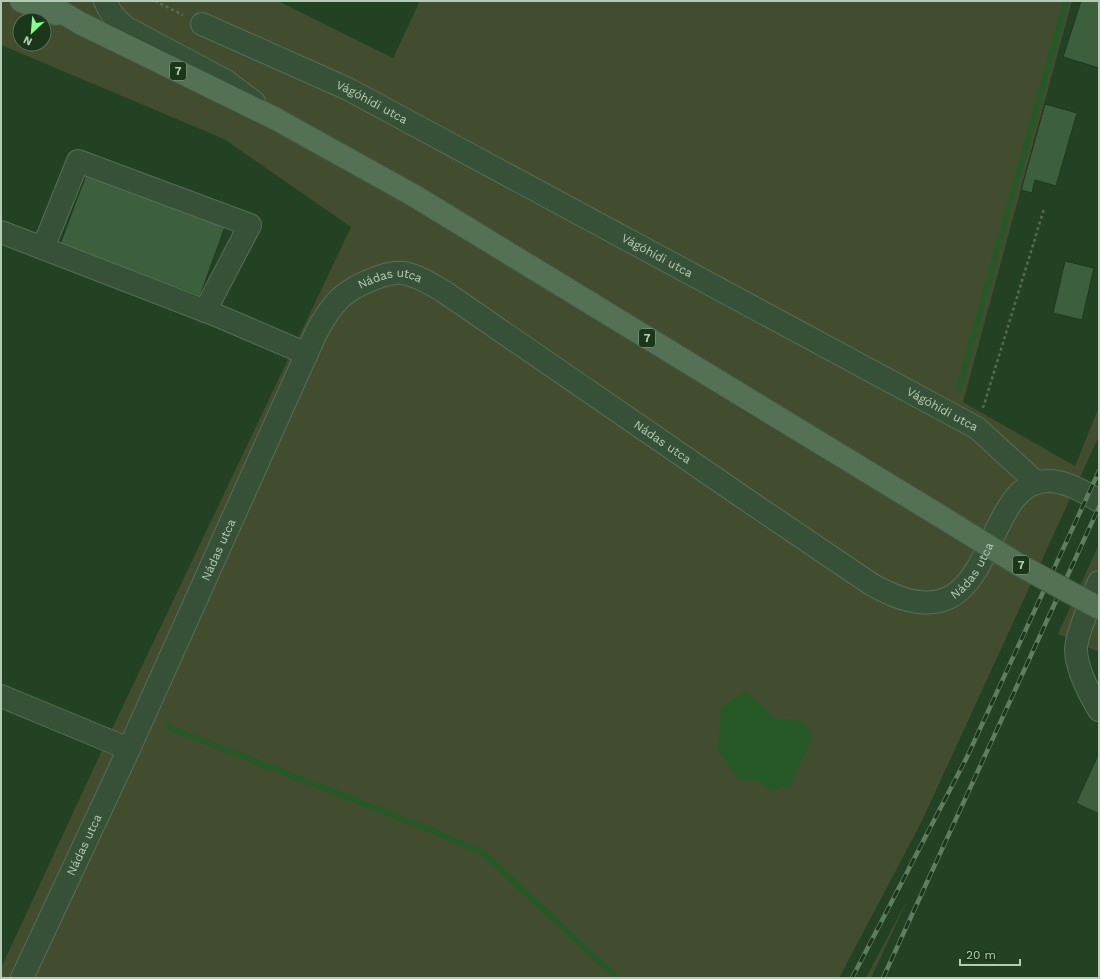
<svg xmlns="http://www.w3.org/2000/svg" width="1100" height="979" viewBox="0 0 1100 979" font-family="'Work Sans',sans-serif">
<rect width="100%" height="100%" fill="#224223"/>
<!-- green -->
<path fill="#414d2e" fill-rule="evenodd" d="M1,1H278L393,58L420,1H1072L963,402L1075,466L1099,407V436L921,823L839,978H1V968L111,731L351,227L224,139L1,45ZM20,20H44V44H20Z
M1099,544V652L1058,634Z
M910,895L871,978H866Z"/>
<!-- water -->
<path fill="#275928" d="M745,691L778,720L791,719L804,722L812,734L808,747L791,785L770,791L759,781L739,780L718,750L721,708Z"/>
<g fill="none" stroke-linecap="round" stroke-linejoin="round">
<!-- stream -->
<path stroke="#275928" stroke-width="6" d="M959,388L1066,1
M168,727L423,827L483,853L617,978"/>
</g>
<!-- building -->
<path fill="#3c5f3d" stroke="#1e381e" d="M1081,1H1099V68L1063,57Z
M1045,104L1077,113L1056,186L1035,180L1032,193L1021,190Z
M86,175L225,227L200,296L60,244Z
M1065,261L1094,268L1082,320L1053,313Z
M1099,753V814L1076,803Z"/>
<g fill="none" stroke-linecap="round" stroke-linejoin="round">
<!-- minor casing -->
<g stroke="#556f56" stroke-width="24">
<g id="minor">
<path d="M105,1C109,12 116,19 125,27L226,81L254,102"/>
<path id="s1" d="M202,24L348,89L977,428L1037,483"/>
<path d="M1,232L216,315L307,354"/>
<path d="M43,248L78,161L250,225L205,311"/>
<path d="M1099,582C1093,596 1076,636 1076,649C1076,668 1090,695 1099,710"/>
<path d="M1,696L129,749"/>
<path id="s2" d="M22,978L129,749L316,333C332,303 343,290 376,278C384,275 394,272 403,273C417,275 431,284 443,291L744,498L871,584C1003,660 975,479 1049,481C1066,481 1085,492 1099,501"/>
</g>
</g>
<!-- major casing -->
<g stroke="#415a42" stroke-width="24">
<path id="major" d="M21,1L56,14
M43,1L80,23L276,119L413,195L945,519"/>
</g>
<!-- path -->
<path stroke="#5b6a4f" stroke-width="2.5" stroke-dasharray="3 3" stroke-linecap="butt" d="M155,1L183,15
M983,408L1044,209"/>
<!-- minor -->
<use href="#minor" stroke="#375138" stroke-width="22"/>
<!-- major -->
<use href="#major" stroke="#557155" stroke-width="22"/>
<!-- rail casing -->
<g stroke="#5e7e5f" stroke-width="4.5">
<path id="rail" d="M852,978L967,757L1099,471
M883,978L1099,507"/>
</g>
<!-- rail -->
<use href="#rail" stroke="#1c361c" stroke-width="3" stroke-dasharray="9" stroke-linecap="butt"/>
<!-- major-bridge casing -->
<g stroke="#415a42" stroke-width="24" stroke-linecap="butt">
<path id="major-bridge" d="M945,519L1021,566L1099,608"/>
</g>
<!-- major-bridge -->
<use href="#major-bridge" stroke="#557155" stroke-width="22"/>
</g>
<g text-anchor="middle" stroke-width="3" stroke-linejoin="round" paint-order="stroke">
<!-- shield labels -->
<g fill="#1c361c" stroke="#869f87" stroke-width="1">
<rect x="170" y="62" width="16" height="18" rx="3"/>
<rect x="639" y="329" width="16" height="18" rx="3"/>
<rect x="1013" y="556" width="16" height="18" rx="3"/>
</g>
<g font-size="11" font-weight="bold" fill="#b4ccb5">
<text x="178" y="75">7</text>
<text x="647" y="342">7</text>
<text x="1021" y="569">7</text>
</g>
<!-- street labels -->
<g font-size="12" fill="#b4ccb5" stroke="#1c361c">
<text dy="4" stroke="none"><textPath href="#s1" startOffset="187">Vágóhídi utca</textPath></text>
<text dy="4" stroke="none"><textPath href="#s1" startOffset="511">Vágóhídi utca</textPath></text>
<text dy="4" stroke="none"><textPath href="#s2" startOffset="807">Nádas utca</textPath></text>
<text dy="4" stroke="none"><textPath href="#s1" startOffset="835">Vágóhídi utca</textPath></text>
<text dy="4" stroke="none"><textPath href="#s2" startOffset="1131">Nádas utca</textPath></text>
<text dy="4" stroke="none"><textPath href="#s2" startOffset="471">Nádas utca</textPath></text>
<text dy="4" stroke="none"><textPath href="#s2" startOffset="1502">Nádas utca</textPath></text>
<text dy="4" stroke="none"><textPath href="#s2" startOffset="147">Nádas utca</textPath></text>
</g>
</g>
<!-- border -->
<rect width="1100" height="979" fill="none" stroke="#b4ccb5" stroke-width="4"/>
<!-- north arrow -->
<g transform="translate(32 32) rotate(206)"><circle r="19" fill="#1c361c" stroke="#597259"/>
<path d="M0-3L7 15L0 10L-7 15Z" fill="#85ff8c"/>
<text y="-6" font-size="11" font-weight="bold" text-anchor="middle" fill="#b4ccb5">N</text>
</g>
<!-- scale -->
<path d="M960 959v6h60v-6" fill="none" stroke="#b4ccb5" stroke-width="2"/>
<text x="966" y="959" font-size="12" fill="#b4ccb5" stroke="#1c361c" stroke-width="3" paint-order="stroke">20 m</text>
</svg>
